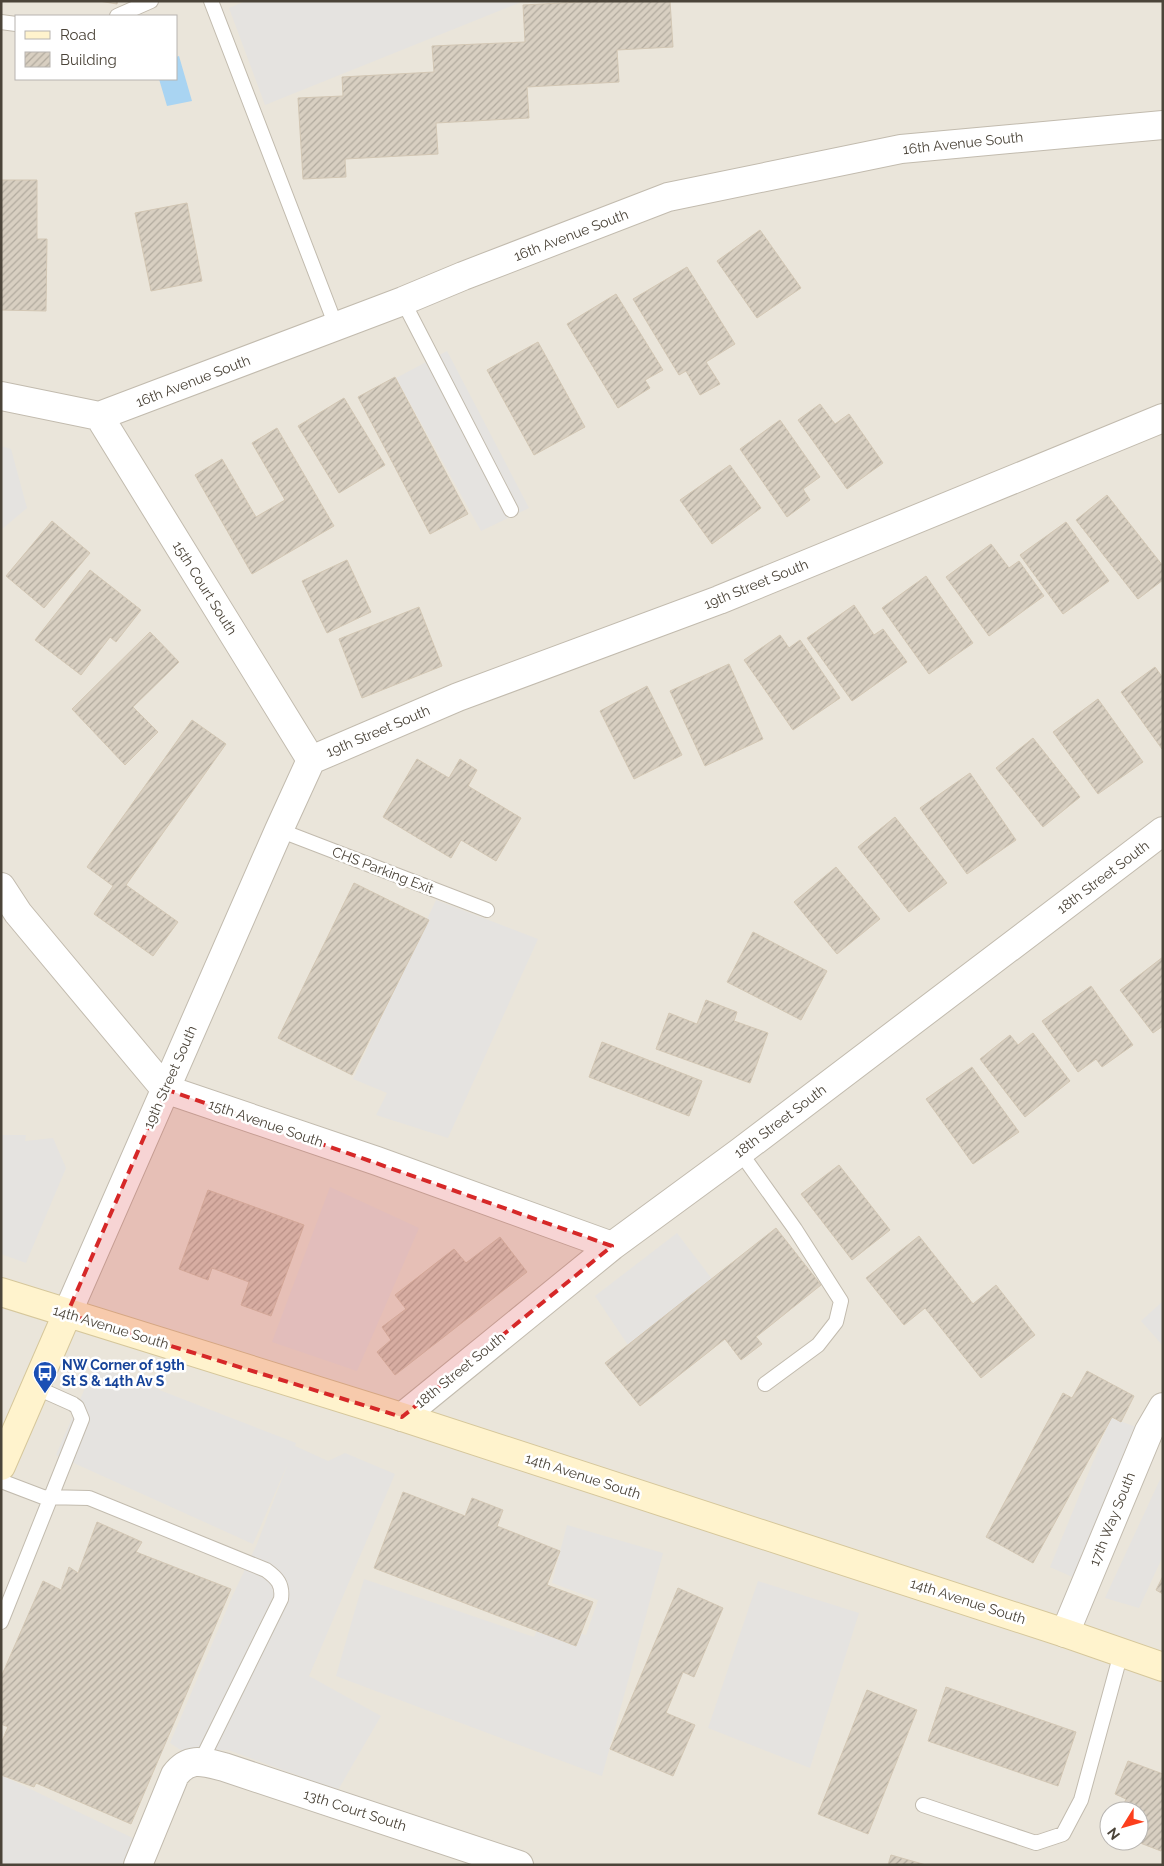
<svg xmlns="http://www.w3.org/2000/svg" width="1164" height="1866" viewBox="0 0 1164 1866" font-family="Raleway,sans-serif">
<defs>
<pattern id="building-hatch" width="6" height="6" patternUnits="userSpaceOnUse" patternTransform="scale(1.25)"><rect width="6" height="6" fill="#d8cfc1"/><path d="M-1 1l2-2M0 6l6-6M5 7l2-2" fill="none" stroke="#b1aa9e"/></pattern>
</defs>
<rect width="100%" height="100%" fill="#f6f3ec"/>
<!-- residential -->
<path fill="#eae5da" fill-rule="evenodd" d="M1,1H1163V1865H1ZM16,16H176V79H16ZM1109,1811H1139V1841H1109Z"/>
<!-- parking -->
<path fill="#e5e3e0" d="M246,1H524L265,105L229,8Z
M447,351L529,508L481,531L396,378Z
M1,446L11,449L27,508L1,530Z
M436,900L538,939L448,1138L376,1115L387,1093L353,1079Z
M1,1135H26L25,1141L53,1138L66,1168L26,1263L1,1254Z
M330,1187L419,1228L357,1371L272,1342Z
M677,1233L712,1279L628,1345L595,1296Z
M1163,1301V1346L1141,1321Z
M95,1365L296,1443L295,1446L328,1461L345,1453L395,1474L309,1676L381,1716L338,1790L228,1750L182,1751L170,1743L232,1597L257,1544L288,1463L253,1544L56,1455Z
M1111,1418L1142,1429L1077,1579L1050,1567Z
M1163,1473V1556L1139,1608L1105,1598Z
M567,1525L663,1553L602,1776L336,1676L364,1579L534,1637L540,1624L586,1635L598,1600L552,1583Z
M758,1581L859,1613L810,1768L708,1728Z
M1,1775L139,1841L129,1865H1Z"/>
<!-- water -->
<path fill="#a9d4f2" d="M179,56L192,101L167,106L159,79H176V57Z"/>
<!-- building -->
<path fill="url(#building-hatch)" stroke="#d3c7b4" d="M99,1H118L117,4Z
M598,1H670L673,47L617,50L619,82L527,87L529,118L436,123L438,154L345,159L346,177L303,179L298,98L343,96L342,77L434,72L432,46L525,42L523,5Z
M1,180H37V239H47L46,311L1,310Z
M187,203L202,281L151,291L135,213Z
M760,230L801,288L757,318L717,261Z
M687,267L735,344L706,362L720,384L700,395L686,371L679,375L633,299Z
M616,294L663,370L645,380L650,388L618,408L567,324Z
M538,342L585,427L534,455L487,370Z
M395,377L468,514L430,534L358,397Z
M344,398L385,465L339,493L298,426Z
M820,404L835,424L849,414L883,463L847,489L798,420Z
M780,420L820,477L803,489L810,500L787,517L740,449Z
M277,428L334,526L252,574L195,475L222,459L256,517L285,500L252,443Z
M730,465L761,508L712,544L680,500Z
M1107,495L1163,566V580L1138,599L1076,520Z
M52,521L90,553L44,608L6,576Z
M1066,522L1109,581L1063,614L1020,555Z
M991,544L1009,568L1019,561L1044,596L989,636L946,577Z
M347,560L371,612L327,633L302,581Z
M90,570L141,610L116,642L110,637L81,675L35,640Z
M926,576L973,643L929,674L882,608Z
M854,605L874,635L883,629L907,662L852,701L807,638Z
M419,607L442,666L362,698L339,639Z
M150,632L179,662L133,707L158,732L125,765L72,709Z
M780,635L789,648L800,640L840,698L793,730L744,660Z
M729,664L763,739L705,766L670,691Z
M1155,667L1163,678L1162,749L1121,692Z
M647,686L682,755L634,779L600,711Z
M1098,699L1143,762L1098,794L1053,732Z
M192,720L226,744L126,885L178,922L153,956L94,914L113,886L87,867Z
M1033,738L1080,797L1043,827L996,768Z
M417,759L449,778L460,759L477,770L468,786L521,818L496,861L461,840L451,858L383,817Z
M970,773L1016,840L967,874L920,808Z
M895,817L947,883L909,912L858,847Z
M836,867L880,919L837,954L794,902Z
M354,883L429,920L352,1075L278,1038Z
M753,932L827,971L801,1020L727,982Z
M1163,957V1026L1153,1033L1120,990Z
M1091,986L1133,1045L1102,1067L1096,1059L1078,1072L1042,1021Z
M706,1000L737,1012L734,1021L768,1033L750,1083L656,1049L669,1013L697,1024Z
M1033,1033L1070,1081L1025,1117L980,1059L1010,1035L1018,1045Z
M602,1042L702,1081L689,1116L589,1077Z
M972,1067L1019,1132L973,1164L926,1099Z
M839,1165L890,1230L852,1260L801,1194Z
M208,1190L304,1225L271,1316L241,1305L249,1282L212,1268L208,1280L179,1269Z
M776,1228L821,1285L756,1337L762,1344L741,1360L725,1339L640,1406L605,1363Z
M919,1236L973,1304L996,1285L1035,1335L981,1378L925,1308L904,1325L866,1278Z
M500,1237L527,1272L395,1375L377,1352L391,1340L382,1327L406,1309L395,1295L454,1249L466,1263Z
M1087,1371L1134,1396L1121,1422L1112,1417L1033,1563L986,1537L1063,1393L1072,1398Z
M403,1492L465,1516L472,1498L503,1510L497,1526L560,1551L547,1585L593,1602L576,1646L374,1568Z
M97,1522L142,1542L136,1552L231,1589L131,1824L36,1783L34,1787L1,1775V1743L8,1727L1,1724V1677L43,1581L61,1590L69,1567L78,1573Z
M1163,1576V1594L1156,1590Z
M678,1588L723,1608L694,1677L683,1672L666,1713L695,1725L673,1776L610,1749Z
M946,1687L1076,1732L1058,1786L928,1741Z
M867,1690L917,1710L868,1834L818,1814Z
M1128,1761L1163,1774V1846L1161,1851L1135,1841H1139V1811H1121L1126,1799L1115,1794Z
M891,1855L926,1865H888Z"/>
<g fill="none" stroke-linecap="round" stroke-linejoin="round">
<!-- lane casing -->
<g stroke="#c2bbae" stroke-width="16">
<path id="lane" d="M211,1L336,326
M117,16L151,1
M1,22L16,24
M403,301L511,510
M279,830L487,910
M740,1152L795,1229L841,1301L836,1322L818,1345L765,1384
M1,1481L43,1497L89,1498L266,1570C277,1578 283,1584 281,1599L201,1761
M1,1622L82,1419L77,1407L73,1404L35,1387
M923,1805L1036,1843L1063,1834L1081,1800L1121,1653"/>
</g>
<!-- street casing -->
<g stroke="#c2bbae" stroke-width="30">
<path id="street" d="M1,396L99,416L403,301L463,276L668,197L901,149L1163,125
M99,416L311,760
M1,887L18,913L165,1089L377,1161L612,1246
M67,1314L279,830L311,760L458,697L719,600L1163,418
M402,1417L612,1246L740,1152L1163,831
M1065,1633L1149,1431L1163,1407
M138,1865L175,1775C189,1756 204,1762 224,1767L519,1865"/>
</g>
<!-- secondary casing -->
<g stroke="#d6c79b" stroke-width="30">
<path id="secondary" d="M1,1292L402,1417L1065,1633L1163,1667
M1,1466L67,1314"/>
</g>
<!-- lane -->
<use href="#lane" stroke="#fff" stroke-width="14"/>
<!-- street -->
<use href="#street" stroke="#fff" stroke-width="28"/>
<!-- secondary -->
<use href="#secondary" stroke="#fff3cd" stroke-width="28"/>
</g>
<!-- marked area -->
<path fill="#d62828" fill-opacity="0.2" stroke="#d62828" stroke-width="4" stroke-dasharray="10 6" stroke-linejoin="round" d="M165,1089L612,1246L402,1417L67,1314Z"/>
<!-- icons -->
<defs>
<g id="bus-pin" transform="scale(1.25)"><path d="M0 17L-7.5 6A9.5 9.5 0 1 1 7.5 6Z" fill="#1a4fb4" stroke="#fff"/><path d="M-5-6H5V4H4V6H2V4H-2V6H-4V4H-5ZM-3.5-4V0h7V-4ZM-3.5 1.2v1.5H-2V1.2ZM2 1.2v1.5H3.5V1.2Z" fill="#fff"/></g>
</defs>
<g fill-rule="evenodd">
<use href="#bus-pin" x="45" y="1373"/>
</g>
<g text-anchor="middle" stroke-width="5" stroke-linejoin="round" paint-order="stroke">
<!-- street labels -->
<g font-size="14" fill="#4b4439" stroke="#fff">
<text transform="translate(963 143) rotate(-6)" y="5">16th Avenue South</text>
<text transform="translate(571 235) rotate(-21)" y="5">16th Avenue South</text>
<text transform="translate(193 381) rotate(-21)" y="5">16th Avenue South</text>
<text transform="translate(756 584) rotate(-22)" y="5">19th Street South</text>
<text transform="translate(205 588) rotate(58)" y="5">15th Court South</text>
<text transform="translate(378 731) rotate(-23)" y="5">19th Street South</text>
<text transform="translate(383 870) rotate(21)" y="5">CHS Parking Exit</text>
<text transform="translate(1103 877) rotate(-37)" y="5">18th Street South</text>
<text transform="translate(170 1077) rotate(-66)" y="5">19th Street South</text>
<text transform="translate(780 1121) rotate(-37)" y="5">18th Street South</text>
<text transform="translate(266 1123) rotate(19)" y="5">15th Avenue South</text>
<text transform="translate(111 1327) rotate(17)" y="5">14th Avenue South</text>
<text transform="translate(460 1370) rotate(-39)" y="5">18th Street South</text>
<text transform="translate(583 1476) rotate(18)" y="5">14th Avenue South</text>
<text transform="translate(1112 1519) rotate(-68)" y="5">17th Way South</text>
<text transform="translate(968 1601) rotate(18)" y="5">14th Avenue South</text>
<text transform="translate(355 1810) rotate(18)" y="5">13th Court South</text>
</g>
<!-- transit labels -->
<g font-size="14" font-weight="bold" fill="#164399" stroke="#fff" text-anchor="start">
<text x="62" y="1370">NW Corner of 19th<tspan x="62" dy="16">St S &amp; 14th Av S</tspan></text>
</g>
</g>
<!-- border -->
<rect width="1164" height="1866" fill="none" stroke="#4b4439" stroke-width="5"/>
<!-- legend -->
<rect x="15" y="15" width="162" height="65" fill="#ffffff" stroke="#b7b4b0"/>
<rect x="25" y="31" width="25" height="8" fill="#fff3cd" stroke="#b7b4b0"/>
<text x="60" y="40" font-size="15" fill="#4b4439">Road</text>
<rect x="25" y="52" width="25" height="15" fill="url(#building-hatch)" stroke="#b7b4b0"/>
<text x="60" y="65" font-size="15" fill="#4b4439">Building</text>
<!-- north arrow -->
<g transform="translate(1124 1826) rotate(233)"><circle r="24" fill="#ffffff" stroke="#b7b4b0"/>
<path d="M0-4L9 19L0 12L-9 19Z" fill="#fc3f1d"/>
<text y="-8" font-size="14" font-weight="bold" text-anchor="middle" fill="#4b4439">N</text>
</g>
</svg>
